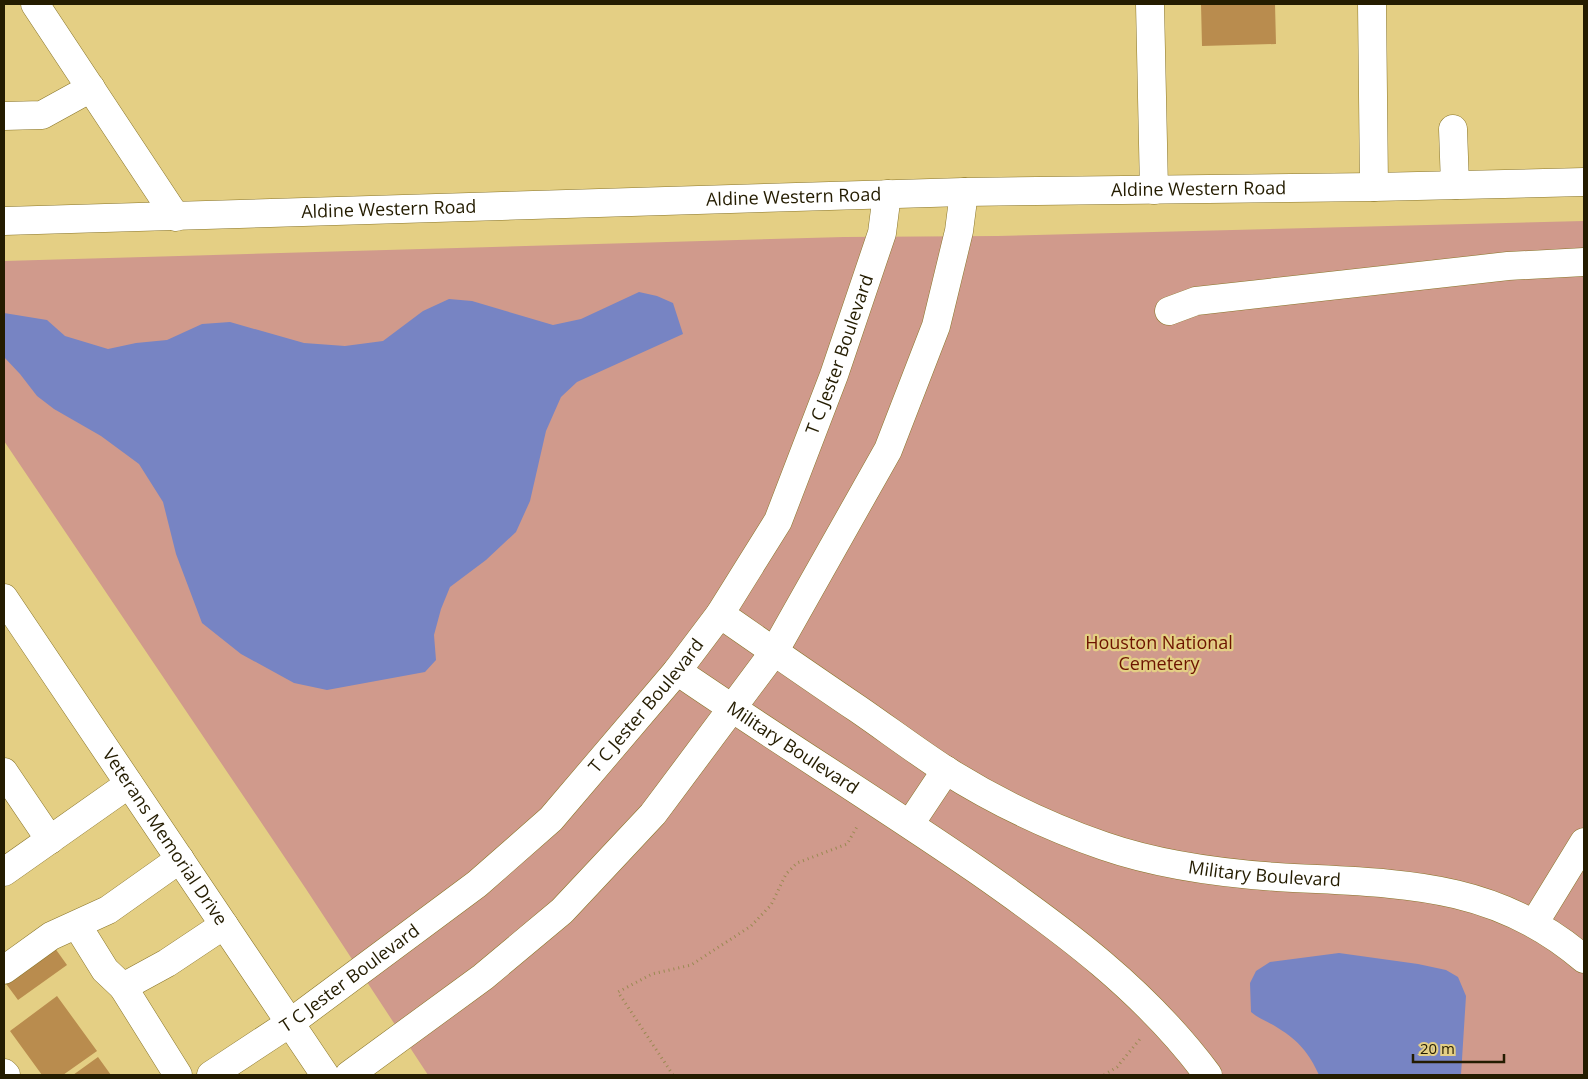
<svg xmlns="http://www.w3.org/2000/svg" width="1588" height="1079" viewBox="0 0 1588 1079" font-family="'Open Sans',sans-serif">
<rect width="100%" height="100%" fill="#e4cf84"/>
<!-- green -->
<path fill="#d09a8c" d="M1584,221V1075H428L306,889L4,441V261L844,237L998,236Z"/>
<!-- water -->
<path fill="#7784c3" d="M639,292L657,296L673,303L683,334L577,382L561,397L546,431L530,501L516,532L486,560L450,587L441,609L434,635L436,660L425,672L327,690L294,683L241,654L202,623L176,554L163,502L139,464L101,436L54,409L37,396L20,374L4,357V313L47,320L65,336L108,349L136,343L167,340L202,324L230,322L304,343L345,346L383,341L423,311L449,299L472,301L553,325L581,319Z
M1339,953L1418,964L1446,970L1458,977L1466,996L1461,1075H1319C1309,1053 1299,1041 1278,1028C1269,1022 1259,1019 1251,1012L1250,983L1256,971L1270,962Z"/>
<!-- building -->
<path fill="#b98c4e" d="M1201,4H1275L1276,44L1202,46Z
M52,944L67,965L18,1000L4,981Z
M57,996L97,1051L63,1075H42L10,1031Z
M98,1057L111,1075H73Z"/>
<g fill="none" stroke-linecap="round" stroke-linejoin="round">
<!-- minor casing -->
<g stroke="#897529" stroke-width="29">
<g id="minor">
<path d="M35,4L176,217"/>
<path d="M1150,4L1154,190"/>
<path d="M1372,4L1374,187"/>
<path d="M4,116L42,115L91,88"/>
<path d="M1453,129L1455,185"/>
<path id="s1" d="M4,221L964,192L1374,187L1584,182"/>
<path d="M1169,311L1196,301L1508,266L1584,262"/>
<path id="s2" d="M720,614C766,646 812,678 858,709C887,729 915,750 944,769C993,800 1049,827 1104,846C1159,865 1219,873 1277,877C1392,884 1491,879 1584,959"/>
<path id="s3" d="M677,671C776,739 878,802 977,870C1063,930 1145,990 1208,1075"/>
<path d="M4,772L50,840"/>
<path d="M910,824L946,770"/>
<path d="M4,872L129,784"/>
<path d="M1535,922L1584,842"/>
<path d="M77,925L105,970L123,987L167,963L224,925"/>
<path d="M4,970L51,936L108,910L180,859"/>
<path d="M123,987L178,1075"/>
<path d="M4,1073L6,1075"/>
<path id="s4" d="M211,1075L290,1023L477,884L551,819L677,671L720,614L778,521L834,375L882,233L887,194"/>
<path d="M349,1075L483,977L562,911L653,814L774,652L888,450L936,326L959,231L964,192"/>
</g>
</g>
<!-- major casing -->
<g stroke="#897529" stroke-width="29">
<g id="major">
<path id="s5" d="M4,598L325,1075"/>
</g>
</g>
<!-- path -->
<path stroke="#998951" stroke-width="3" stroke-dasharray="1 4" stroke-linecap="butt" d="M673,1075L618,992L652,974L691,965L751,926L771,905L786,874L797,863L847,844L858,825
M1104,1075L1117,1067L1140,1039"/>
<!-- minor -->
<use href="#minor" stroke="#fff" stroke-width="28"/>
<!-- major -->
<use href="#major" stroke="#fff" stroke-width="28"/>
</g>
<g text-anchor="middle" stroke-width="4.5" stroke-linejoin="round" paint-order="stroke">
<!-- street labels -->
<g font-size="18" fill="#241c00" stroke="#e4cf84">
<text dy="6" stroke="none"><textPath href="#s1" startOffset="1195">Aldine Western Road</textPath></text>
<text dy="6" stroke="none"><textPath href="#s1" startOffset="790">Aldine Western Road</textPath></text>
<text dy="6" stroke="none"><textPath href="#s1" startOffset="385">Aldine Western Road</textPath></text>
<text dy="6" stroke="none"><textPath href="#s4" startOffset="979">T C Jester Boulevard</textPath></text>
<text dy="6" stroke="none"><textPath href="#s4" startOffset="574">T C Jester Boulevard</textPath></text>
<text dy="6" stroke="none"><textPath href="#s3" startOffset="139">Military Boulevard</textPath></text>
<text dy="6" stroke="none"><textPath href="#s5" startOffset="288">Veterans Memorial Drive</textPath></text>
<text dy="6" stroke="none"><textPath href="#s2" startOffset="614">Military Boulevard</textPath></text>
<text dy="6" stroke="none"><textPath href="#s4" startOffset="169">T C Jester Boulevard</textPath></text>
</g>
<!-- park labels -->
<g font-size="18" fill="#6d1400" stroke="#e4cf84">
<text x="1159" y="649">Houston National<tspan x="1159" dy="21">Cemetery</tspan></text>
</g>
</g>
<!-- border -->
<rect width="1588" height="1079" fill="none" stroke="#241c00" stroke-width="10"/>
<!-- scale -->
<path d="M1413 1054v8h91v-8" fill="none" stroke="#241c00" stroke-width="2.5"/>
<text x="1420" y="1054" font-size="15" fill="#241c00" stroke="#e4cf84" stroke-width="4" paint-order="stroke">20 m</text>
</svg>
